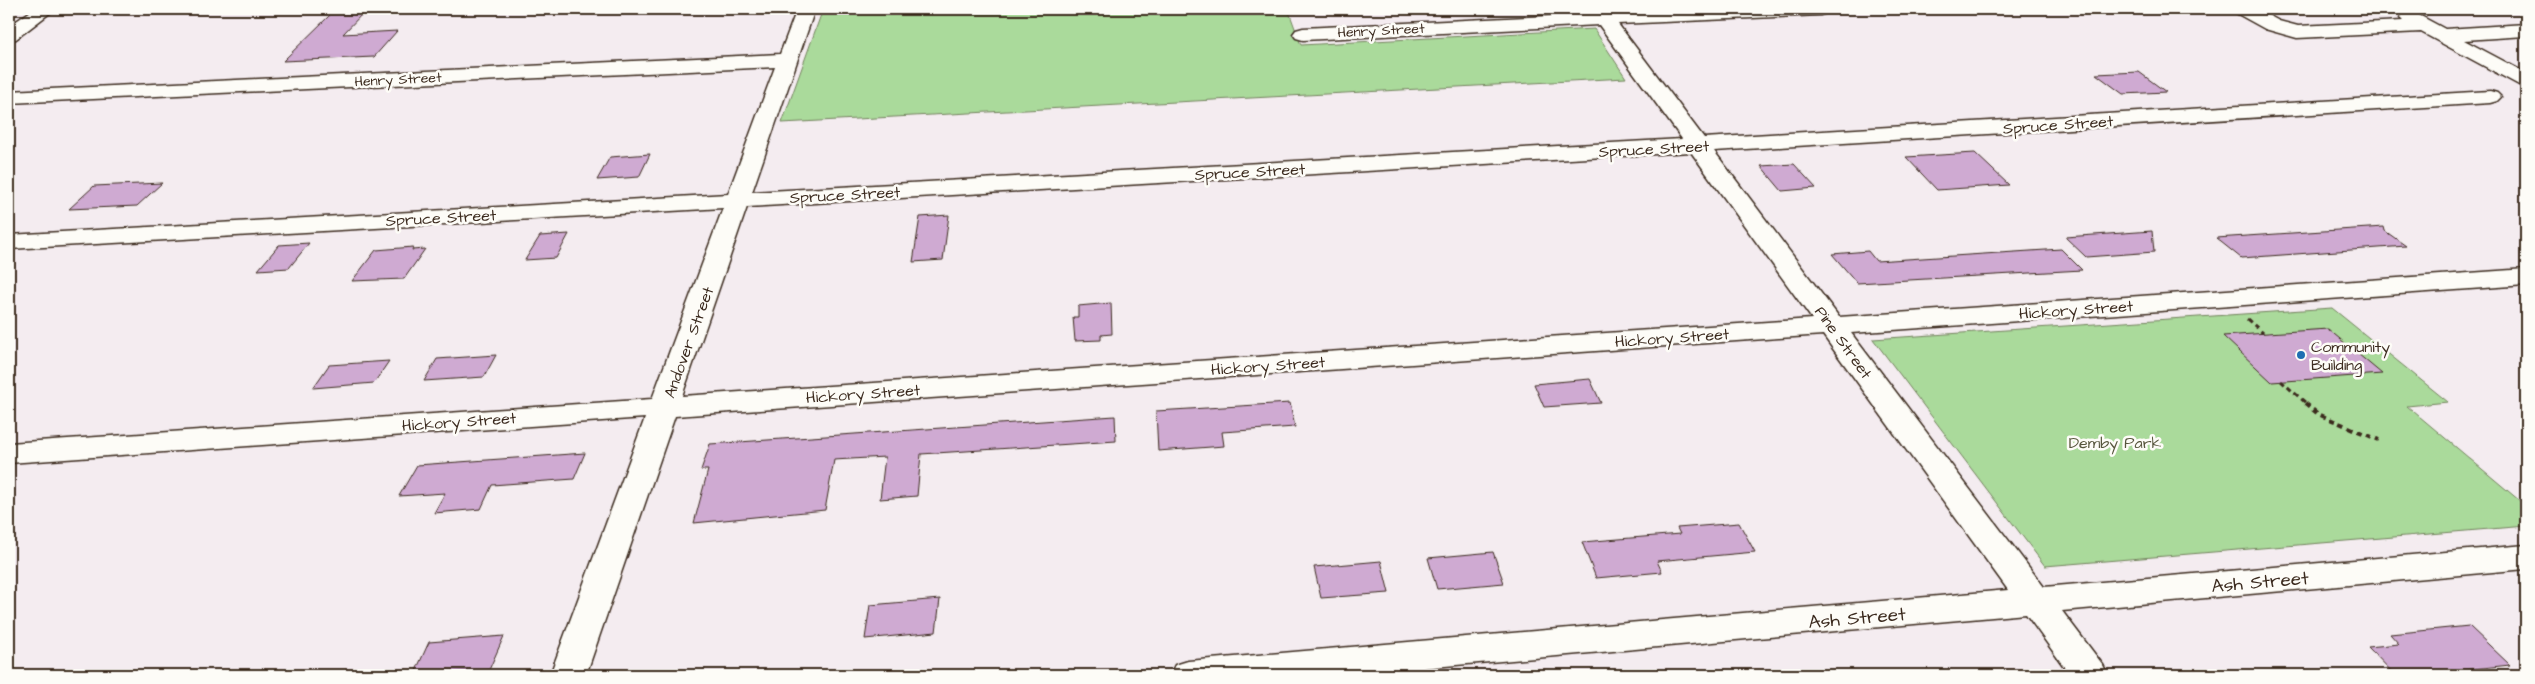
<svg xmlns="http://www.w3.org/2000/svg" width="2535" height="684" viewBox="0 0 2535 684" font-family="'Architects Daughter',sans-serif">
<rect width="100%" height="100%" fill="#f4ecf0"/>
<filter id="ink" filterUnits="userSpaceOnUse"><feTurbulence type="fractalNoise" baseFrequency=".02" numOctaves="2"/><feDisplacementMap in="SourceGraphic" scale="10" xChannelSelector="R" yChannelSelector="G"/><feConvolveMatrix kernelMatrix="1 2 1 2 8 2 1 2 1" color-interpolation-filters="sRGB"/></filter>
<g filter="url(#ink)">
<!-- green -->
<path fill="#aada9b" stroke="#72825c" d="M823,9H1288L1301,45L1594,29L1626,78L782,123Z
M2332,308L2448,402L2407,406L2526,506V526L2045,566L1873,339Z"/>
<!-- building -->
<path fill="#cfaad2" stroke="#3b2a1e" d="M364,12L343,34L397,31L374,57L283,61L331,14Z
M2139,72L2166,92L2123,94L2096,74Z
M1975,153L2009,185L1937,190L1906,157Z
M650,154L639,177L597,180L610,157Z
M1794,164L1816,188L1782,191L1761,166Z
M162,183L137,206L69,209L94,186Z
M949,215L943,260L913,262L920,217Z
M2384,227L2385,231L2406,246L2241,258L2216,238Z
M2152,231L2154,252L2086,257L2065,237Z
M569,234L556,258L525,260L540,236Z
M309,243L289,268L258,270L279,245Z
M413,247L412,250L425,249L404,279L352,281L376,250Z
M2061,249L2082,270L1857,283L1832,254L1868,251L1876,261Z
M1111,303L1112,334L1101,335V340L1075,341L1073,317H1078V306Z
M2328,329L2382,374L2272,382L2223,336Z
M496,355L484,377L424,381L437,359Z
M389,361L374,383L313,388L329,365Z
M1590,379L1601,403L1544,407L1534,384Z
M1290,403L1295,427L1222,432L1224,446L1158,451L1156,411Z
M1115,416L1116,441L921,454L917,496L880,499L885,457L834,460L825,510L694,523L708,470H701L710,444Z
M585,453L574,479L492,485L481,509L434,513L445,493L399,496L417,465Z
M1739,523L1755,552L1657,561L1662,572L1596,578L1582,542L1680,534L1677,528Z
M1493,552L1504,583L1437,589L1428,558Z
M1381,561L1389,593L1321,598L1314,567Z
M940,599L936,632L865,639L870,605Z
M2469,626L2510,665L2418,675H2395L2368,647L2399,644L2390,634Z
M504,636L489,670L414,675L429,642Z"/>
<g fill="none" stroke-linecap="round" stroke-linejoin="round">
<!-- minor casing -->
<g stroke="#3b2a1e" stroke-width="3">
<path id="minor" d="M34,9H55L16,39L9,41V26Z
M797,9H815L752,192L1682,139L1599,25L1303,40L1296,38L1293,34L1296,30L1303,28L1591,14L1588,9H1606L1610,13L1708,9H1829L1827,13L1820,15L1618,24L1704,138L2490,91L2497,93L2501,97L2497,101L2490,103L1714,151L1839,317L2526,269V285L1851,333L2044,587L2526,545V569L2062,611L2103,665L2108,675H2070L2026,614L1344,675H1170L1175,665L1188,661L2008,590L1823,335L675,416L586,675H550L645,418L9,463V443L652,399L723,208L9,249V235L728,194L775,67L9,103V91L780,54ZM1691,152L1812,319L682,396L747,207Z
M2234,9H2257L2279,21L2298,26L2403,21L2400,18L2403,14H2417L2445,29L2526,24V36L2464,40L2526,73V87L2519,85L2421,32L2297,38L2265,29L2236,13Z"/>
</g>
<!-- path-far1 -->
<path stroke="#3b2a1e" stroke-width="3" stroke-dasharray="5 4" stroke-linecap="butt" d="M2247,319L2263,333
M2281,381L2307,404"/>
<!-- path -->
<path stroke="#3b2a1e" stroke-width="4" stroke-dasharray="5.5 4.5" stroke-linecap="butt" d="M2305,403L2318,414L2379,440"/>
<!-- minor -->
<use href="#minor" fill="#fdfcf7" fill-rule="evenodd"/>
</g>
</g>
<!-- markers -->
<circle fill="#1f6fb2" stroke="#fdfcf7" stroke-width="2" cx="2301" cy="355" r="5"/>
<g text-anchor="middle" stroke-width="5" stroke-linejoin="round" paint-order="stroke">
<!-- far-street labels -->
<g font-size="14" fill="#3b2a1e" stroke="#fdfcf7">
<text transform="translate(1381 30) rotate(-3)" y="5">Henry Street</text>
<text transform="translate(398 79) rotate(-3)" y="5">Henry Street</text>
</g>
<!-- street labels -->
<g font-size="16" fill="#3b2a1e" stroke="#fdfcf7">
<text transform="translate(2058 124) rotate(-4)" y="6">Spruce Street</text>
<text transform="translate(1654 148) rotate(-3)" y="6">Spruce Street</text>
<text transform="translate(1250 171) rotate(-3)" y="6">Spruce Street</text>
<text transform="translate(845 194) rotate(-3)" y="6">Spruce Street</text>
<text transform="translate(441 217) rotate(-3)" y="6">Spruce Street</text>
<text transform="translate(2076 309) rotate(-4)" y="6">Hickory Street</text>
<text transform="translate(1672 337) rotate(-4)" y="6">Hickory Street</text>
<text transform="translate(688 342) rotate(-70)" y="6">Andover Street</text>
<text transform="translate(1844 342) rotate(54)" y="6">Pine Street</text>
<text transform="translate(1268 365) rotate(-4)" y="6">Hickory Street</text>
<text transform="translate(863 393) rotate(-4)" y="6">Hickory Street</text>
<text transform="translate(459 421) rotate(-4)" y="6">Hickory Street</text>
</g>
<!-- poi labels -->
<g font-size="16" fill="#3b2a1e" stroke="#fdfcf7" text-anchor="start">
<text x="2311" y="352">Community<tspan x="2311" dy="18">Building</tspan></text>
</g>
<!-- park labels -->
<g font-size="16" fill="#57563d" stroke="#fdfcf7">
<text x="2115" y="448">Demby Park</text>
</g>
<!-- near-street labels -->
<g font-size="19" fill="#3b2a1e" stroke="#fdfcf7">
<text transform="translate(2260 581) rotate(-5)" y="7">Ash Street</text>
<text transform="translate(1857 617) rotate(-5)" y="7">Ash Street</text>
</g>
</g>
<!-- margin -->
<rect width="2535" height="684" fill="none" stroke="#fdfcf7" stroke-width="30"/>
<rect x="15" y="15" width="2505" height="654" fill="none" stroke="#3b2a1e" stroke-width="2" filter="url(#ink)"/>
</svg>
